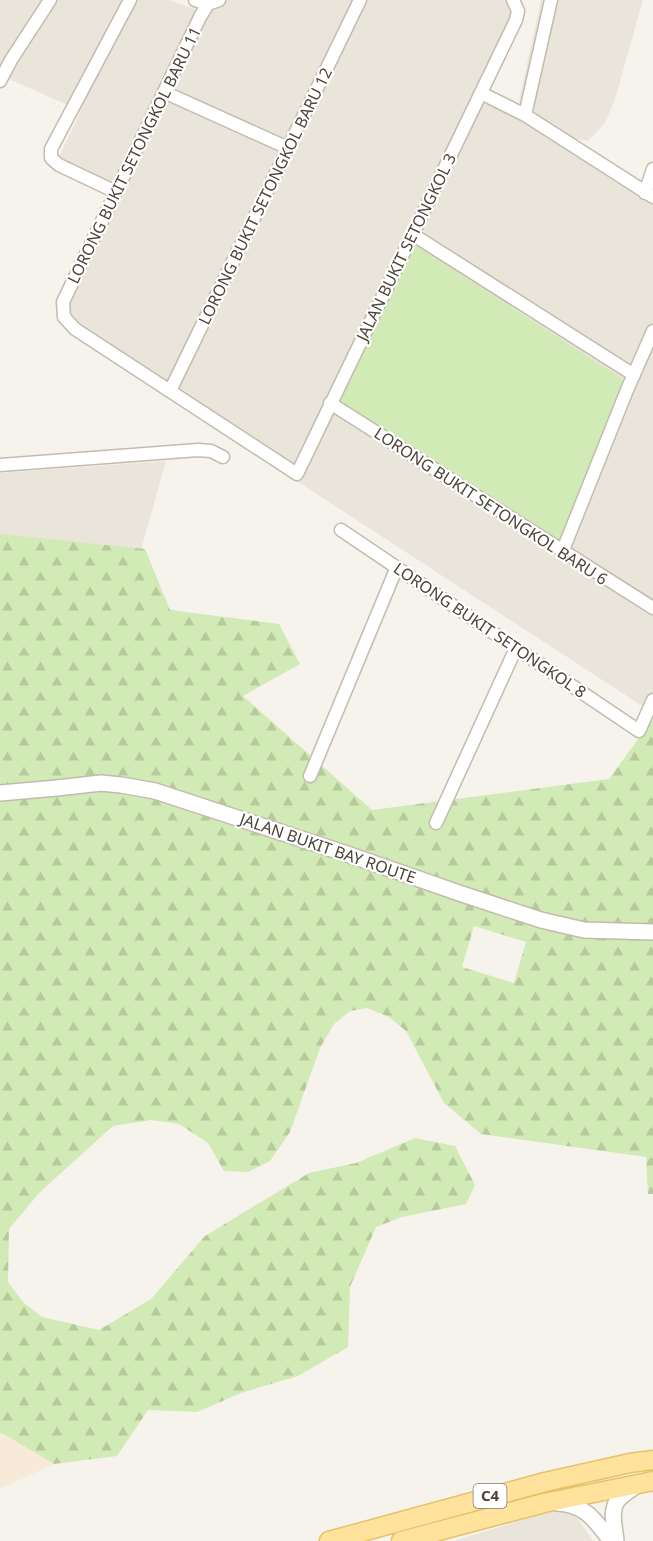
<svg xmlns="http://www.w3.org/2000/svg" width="653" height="1541" viewBox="0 0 653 1541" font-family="'Noto Sans',sans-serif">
<defs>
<pattern id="forest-firs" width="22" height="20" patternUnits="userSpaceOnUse" patternTransform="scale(1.5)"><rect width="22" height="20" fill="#d2eab5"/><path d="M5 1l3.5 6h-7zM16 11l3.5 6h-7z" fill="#b6ca9c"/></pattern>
</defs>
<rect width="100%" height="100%" fill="#f6f3ec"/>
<!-- residential -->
<path fill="#eae5da" d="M0,0H169L203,12L201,0H518L512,25L472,108L485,104L502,108L653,206V713L71,334L60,323L59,307L115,191L57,161L81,111L0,75Z
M541,0H643L615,99L605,123L588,141L574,138L536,117L519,101Z
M166,461L139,557L0,543V473Z
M558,1511L572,1514L579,1520L593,1541H454L548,1512Z"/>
<!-- commercial -->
<path fill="#f7ead8" d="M0,1433H2L54,1464L0,1489Z"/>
<!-- forest -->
<path fill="url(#forest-firs)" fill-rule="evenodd" d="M0,534L145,549L170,610L279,624L300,664L243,696L372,810L609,779L652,720L653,721V1194H648L646,1157L481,1134L444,1103L406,1031L389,1017L367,1008L350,1011L334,1024L320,1048L290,1132L270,1161L248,1172L224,1171L208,1143L179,1124L151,1120L113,1126L40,1192L9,1229L8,1282L23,1302L42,1317L99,1330L151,1299L205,1236L309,1173L356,1163L415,1138L455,1146L475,1185L466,1204L402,1217L376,1227L350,1287L348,1347L298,1376L241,1393L197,1412L148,1410L117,1456L54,1464L2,1433H0ZM474,926L526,942L514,983L462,967Z"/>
<!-- park -->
<path fill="#d2eab5" d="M406,239L630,384L620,402L556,555L324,408Z"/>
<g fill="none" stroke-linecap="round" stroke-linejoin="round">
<!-- minor casing -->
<g stroke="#c2bbae" stroke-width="15">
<path id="minor" d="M195,0L208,4
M219,0L208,4L200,17L63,302L64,317L75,329L297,474L516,20L518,11L513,0
M0,81L11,60L50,0
M164,92L288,148
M481,93L525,115L653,197
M525,115L551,0
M116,192L59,165L51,158V149L130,0
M645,193L653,169
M412,234L634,375
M170,391L360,0
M330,403L653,608
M0,465L198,450L211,451L223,457
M341,530L639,731L653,700
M563,550L627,390L653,331
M310,776L397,567
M436,823L516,648"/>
</g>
<!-- tertiary casing -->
<g stroke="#c2bbae" stroke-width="18">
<path id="tertiary" d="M0,793L57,788L101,783L121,785L155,791L344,853L462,894L541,920L584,930L653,932
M557,1503C585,1504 595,1520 611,1541
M616,1541C615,1528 609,1509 619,1499C624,1493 632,1489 638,1484"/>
</g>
<!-- primary casing -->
<g stroke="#e6c16a" stroke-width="21">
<path id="primary" d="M329,1541L545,1482L630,1463L653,1460
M401,1541L544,1503L653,1481"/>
</g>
<!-- minor -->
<use href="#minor" stroke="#fff" stroke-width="12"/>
<!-- tertiary -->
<use href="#tertiary" stroke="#fff" stroke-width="15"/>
<!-- primary -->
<use href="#primary" stroke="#ffe39c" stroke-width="18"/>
</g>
<g text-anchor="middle" stroke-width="4.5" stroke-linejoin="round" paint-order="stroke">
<!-- shield labels -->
<rect fill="#fff" stroke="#817c74" stroke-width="1.5" x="473.5" y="1484" width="33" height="24" rx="4.5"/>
<g font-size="15" font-weight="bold" fill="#4b4439">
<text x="490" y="1501">C4</text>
</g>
<!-- street labels -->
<g font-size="16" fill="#4b4439" stroke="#fff">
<text transform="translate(134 155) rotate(-64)" y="6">LORONG BUKIT SETONGKOL BARU 11</text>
<text transform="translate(265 196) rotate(-64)" y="6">LORONG BUKIT SETONGKOL BARU 12</text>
<text transform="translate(406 247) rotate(-64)" y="6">JALAN BUKIT SETONGKOL 3</text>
<text transform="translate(491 506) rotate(33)" y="6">LORONG BUKIT SETONGKOL BARU 6</text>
<text transform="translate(490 630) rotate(34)" y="6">LORONG BUKIT SETONGKOL 8</text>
<text transform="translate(328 848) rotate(19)" y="6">JALAN BUKIT BAY ROUTE</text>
</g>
</g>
</svg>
